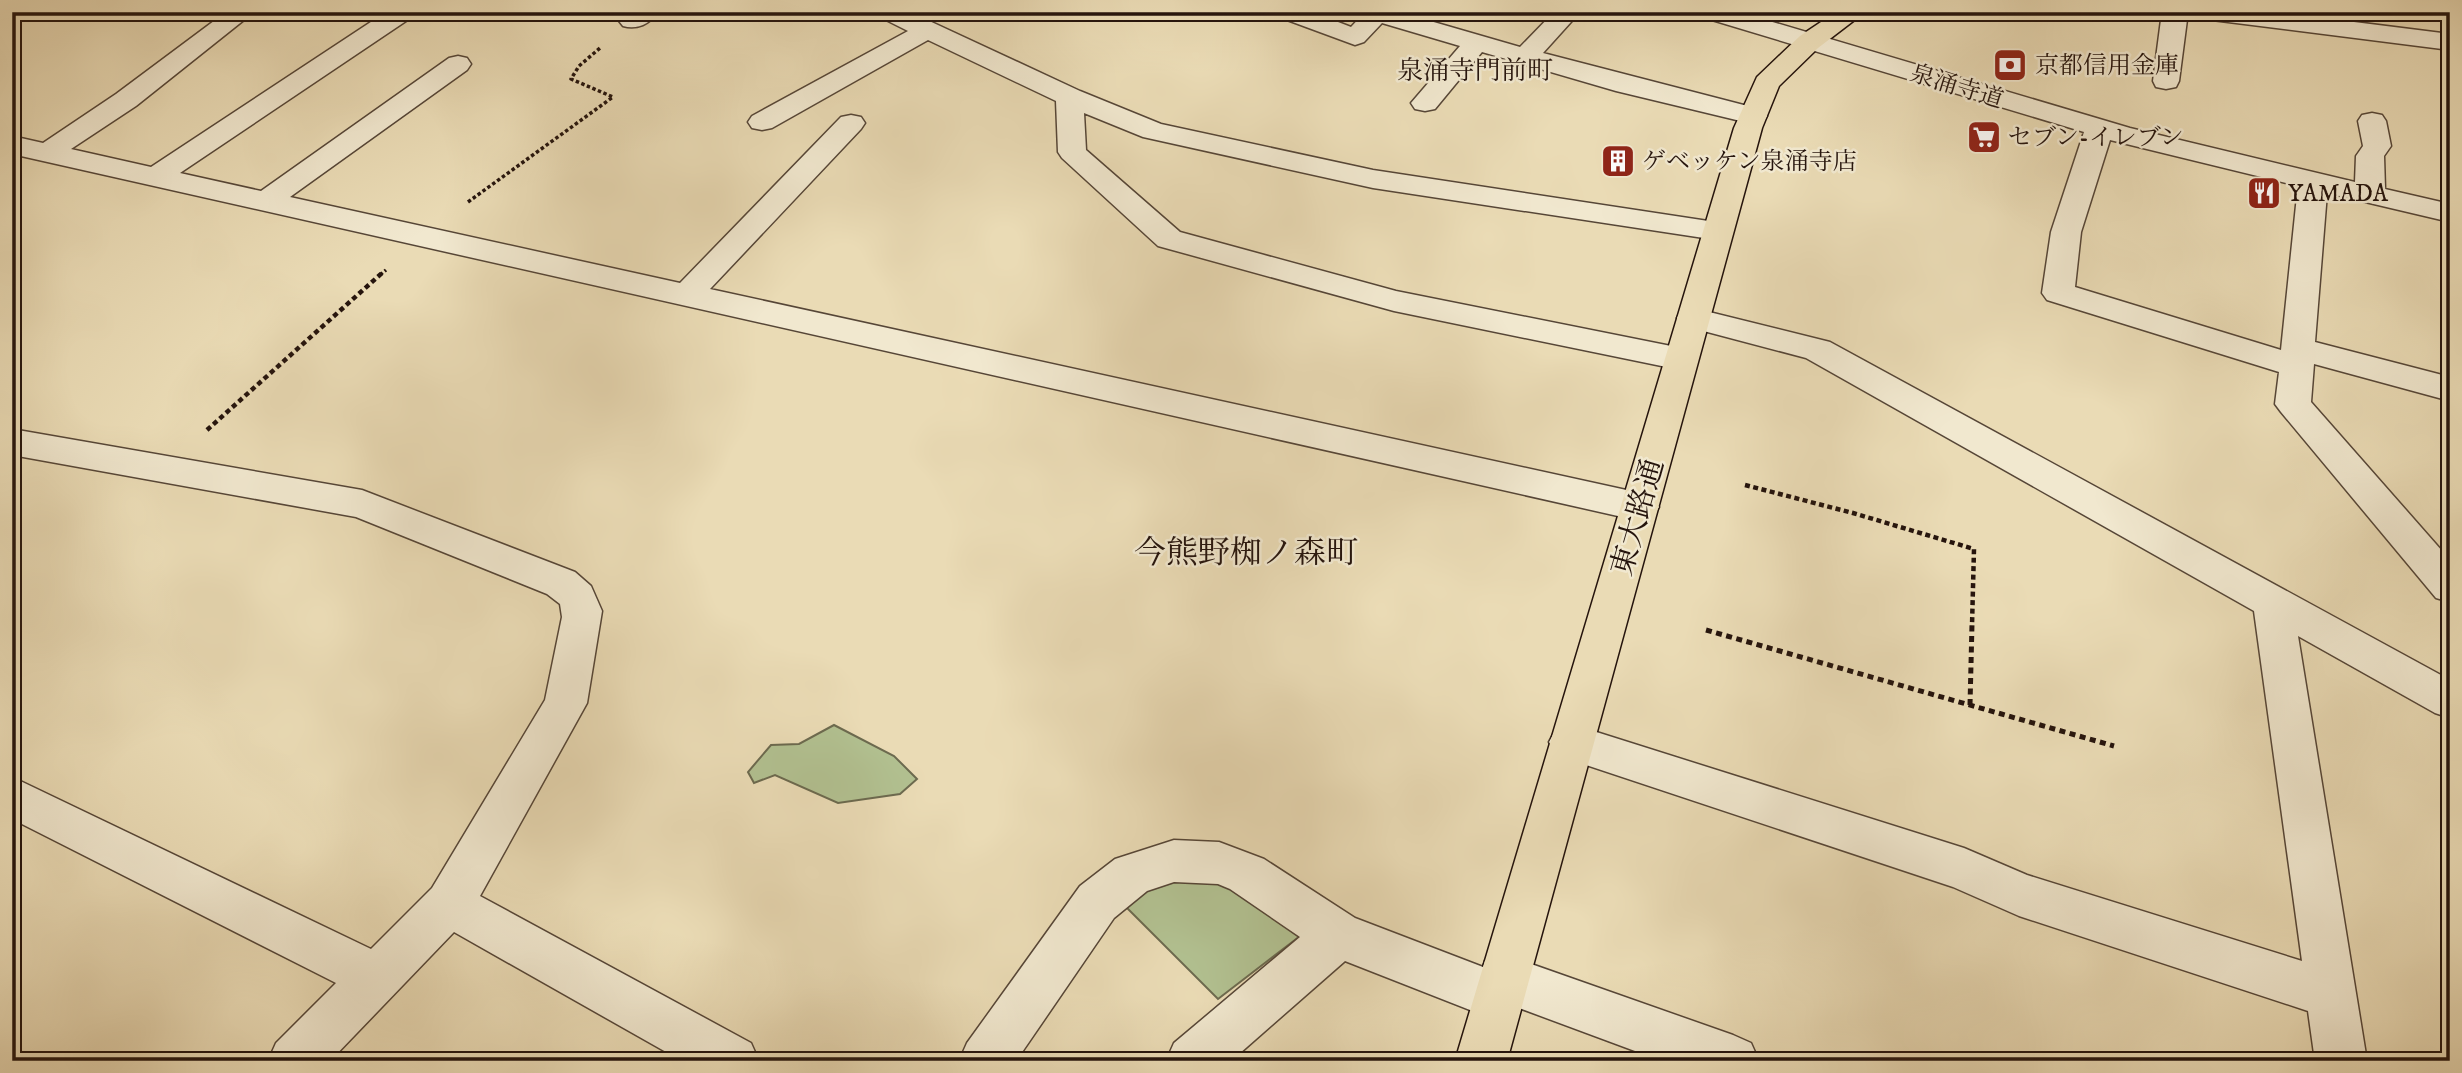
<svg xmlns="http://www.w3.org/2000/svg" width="2462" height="1073" viewBox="0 0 2462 1073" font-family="'IM FELL DW Pica','Noto Serif JP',serif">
<rect width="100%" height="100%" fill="#eadbb5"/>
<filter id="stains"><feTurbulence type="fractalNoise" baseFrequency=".00286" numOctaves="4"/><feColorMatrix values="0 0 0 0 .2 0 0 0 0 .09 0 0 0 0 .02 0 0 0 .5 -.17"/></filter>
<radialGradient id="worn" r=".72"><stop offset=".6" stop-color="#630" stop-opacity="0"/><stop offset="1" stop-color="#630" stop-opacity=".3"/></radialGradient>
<!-- green -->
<path fill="#b2c191" stroke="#6c6a4f" stroke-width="2" d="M834,725L894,756L917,779L900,794L838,803L775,775L754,783L748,772L771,745L799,744Z
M1216,881L1308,930L1218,999L1123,904L1162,882Z"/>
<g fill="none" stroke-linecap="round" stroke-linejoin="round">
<!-- minor casing -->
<g stroke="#564637" stroke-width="3">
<path id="minor" d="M226,12H254L136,106L71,149L151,167L386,12H415L412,17L180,173L261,191L449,58L458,56L467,58L471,64L467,70L290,197L680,283L841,117L851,115L861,117L865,123L861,129L710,289L1640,493L1653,497L1659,507L1653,517L1640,521L12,154V136L43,143L116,94Z
M628,12H658C650,24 637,30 623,26L619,21Z
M877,12H910L1080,91L1161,124L1373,170L1728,224L1732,231L1728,238L1717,240L1373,188L1143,137L1084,113L1086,150L1180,232L1396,291L1681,348L1693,351L1698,359L1693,367L1681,370L1394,311L1158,246L1062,158L1058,152L1056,101L928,40L772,128L762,130L752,128L748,122L752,116L908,31L880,17Z
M1276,12H1312L1351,27L1365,12H1399L1520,47L1554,12H1580L1543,53L1763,110L1767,116L1763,122L1753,124L1616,91L1482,52L1435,109L1425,111L1415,109L1411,103L1460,46L1382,23L1364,42L1355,45L1279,17Z
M1699,12H1739L2130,128L2355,182L2356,156L2363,146L2358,121L2362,115L2372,113L2382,115L2386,121L2391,146L2384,156L2385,189L2450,204V222L2327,193L2315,342L2450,377V401L2314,364L2311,402L2450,560V602L2436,598L2281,412L2275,404L2279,372L2047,300L2042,293L2051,232L2084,132L1702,17ZM2110,140L2298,186L2281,350L2075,287L2081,232Z
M2162,12H2188L2179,81L2176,87L2166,89L2156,87L2153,81Z
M2200,12H2275L2450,34V50L2212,20L2203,17Z
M1693,308L1830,342L2450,680V718L2435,713L2298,636L2367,1061H2315L2308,1011L2019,916L1953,887L1556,755L1549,742L1556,729L1571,724L1964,848L2027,875L2302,961L2254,611L1806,358L1681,325L1677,318L1681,311Z
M12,429L362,490L575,572L591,586L602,611L587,703L480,896L751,1043L759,1061H682L454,932L330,1061H268L276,1043L336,983L12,819V777L371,949L432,888L545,700L562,617L560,604L547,594L356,517L12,455Z
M1174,840L1219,842L1264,859L1355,918L1483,967L1485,961L1503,954L1733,1035L1751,1043L1759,1061H1662L1519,1008L1516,1014L1498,1021L1345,961L1231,1061H1166L1174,1043L1300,937L1230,889L1218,884L1174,882L1147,891L1114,918L1016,1061H959L967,1043L1080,886L1115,859Z"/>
</g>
<!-- major casing -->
<g stroke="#25140d" stroke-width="3">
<path id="major" d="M1836,12H1865L1818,48L1779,86L1762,128L1507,1061H1455L1734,128L1757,77L1800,36Z"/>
</g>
<!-- path-far2 -->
<path stroke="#25140d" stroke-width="3.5" stroke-dasharray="3.5 2.5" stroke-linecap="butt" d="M468,202L613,97L571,79L579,66L600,48
M380,275L386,270"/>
<!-- path-far1 -->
<path stroke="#25140d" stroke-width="4.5" stroke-dasharray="5 3.5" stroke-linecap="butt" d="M207,430L382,273
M1745,485L1853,513L1974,549L1972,626"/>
<!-- path -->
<path stroke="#25140d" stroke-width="5" stroke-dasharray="6 4.5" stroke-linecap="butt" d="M1706,630L2114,746
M1970,705L1972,624"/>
<!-- minor -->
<use href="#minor" fill="#f1e8cf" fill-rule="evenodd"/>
<!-- major -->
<use href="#major" fill="#eadbb5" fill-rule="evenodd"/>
</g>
<!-- icons -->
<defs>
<g id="bank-square" transform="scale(1.75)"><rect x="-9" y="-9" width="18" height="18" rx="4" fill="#8f2418" stroke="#f1e8cf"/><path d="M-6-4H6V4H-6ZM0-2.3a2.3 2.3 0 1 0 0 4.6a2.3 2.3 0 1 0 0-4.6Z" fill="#fff"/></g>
<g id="supermarket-square" transform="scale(1.75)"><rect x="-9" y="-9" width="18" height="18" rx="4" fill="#8f2418" stroke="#f1e8cf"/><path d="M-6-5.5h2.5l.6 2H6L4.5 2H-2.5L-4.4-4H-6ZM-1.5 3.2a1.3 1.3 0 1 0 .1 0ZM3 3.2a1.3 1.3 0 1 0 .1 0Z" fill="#fff"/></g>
<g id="building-square" transform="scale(1.75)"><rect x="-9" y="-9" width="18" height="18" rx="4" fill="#8f2418" stroke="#f1e8cf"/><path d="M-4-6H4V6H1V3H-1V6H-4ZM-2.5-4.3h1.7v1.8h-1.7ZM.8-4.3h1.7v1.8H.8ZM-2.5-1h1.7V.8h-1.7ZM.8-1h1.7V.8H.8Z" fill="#fff"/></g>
<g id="restaurant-square" transform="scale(1.75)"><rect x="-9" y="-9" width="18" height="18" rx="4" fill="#8f2418" stroke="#f1e8cf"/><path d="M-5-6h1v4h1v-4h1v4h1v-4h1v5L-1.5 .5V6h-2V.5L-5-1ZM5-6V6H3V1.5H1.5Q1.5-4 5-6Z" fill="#fff"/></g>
</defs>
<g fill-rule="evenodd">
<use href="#bank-square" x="2010" y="65"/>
<use href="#supermarket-square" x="1984" y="137"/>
<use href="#building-square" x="1618" y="161"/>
<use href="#restaurant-square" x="2264" y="193"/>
</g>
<g text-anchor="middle" stroke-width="5" stroke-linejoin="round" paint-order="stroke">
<!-- far-poi labels -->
<g font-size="24" fill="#25140d" stroke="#f1e8cf" text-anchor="start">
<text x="2035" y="73">京都信用金庫</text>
<text x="2008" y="145">セブン-イレブン</text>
<text x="1642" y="169">ゲベッケン泉涌寺店</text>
<text x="2288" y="201">YAMADA</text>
</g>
<!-- far-street labels -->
<g font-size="24" fill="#25140d" stroke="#f1e8cf">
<text transform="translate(1957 86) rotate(17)" y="8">泉涌寺道</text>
</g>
<!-- far-neighbourhood labels -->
<g font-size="26" fill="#25140d" stroke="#f1e8cf">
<text x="1475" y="79">泉涌寺門前町</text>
</g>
<!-- street labels -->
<g font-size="30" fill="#25140d" stroke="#f1e8cf">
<text transform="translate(1637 517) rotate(-74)" y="10">東大路通</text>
</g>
<!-- neighbourhood labels -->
<g font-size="32" fill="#25140d" stroke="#f1e8cf">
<text x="1246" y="563">今熊野椥ノ森町</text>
</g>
</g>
<!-- margin -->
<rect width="2462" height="1073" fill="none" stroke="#eadbb5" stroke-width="42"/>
<rect x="14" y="14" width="2434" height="1045" fill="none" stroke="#25140d" stroke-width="3.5"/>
<rect x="21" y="21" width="2420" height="1031" fill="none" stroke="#25140d" stroke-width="2"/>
<rect width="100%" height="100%" filter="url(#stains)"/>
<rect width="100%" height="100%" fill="url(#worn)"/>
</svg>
